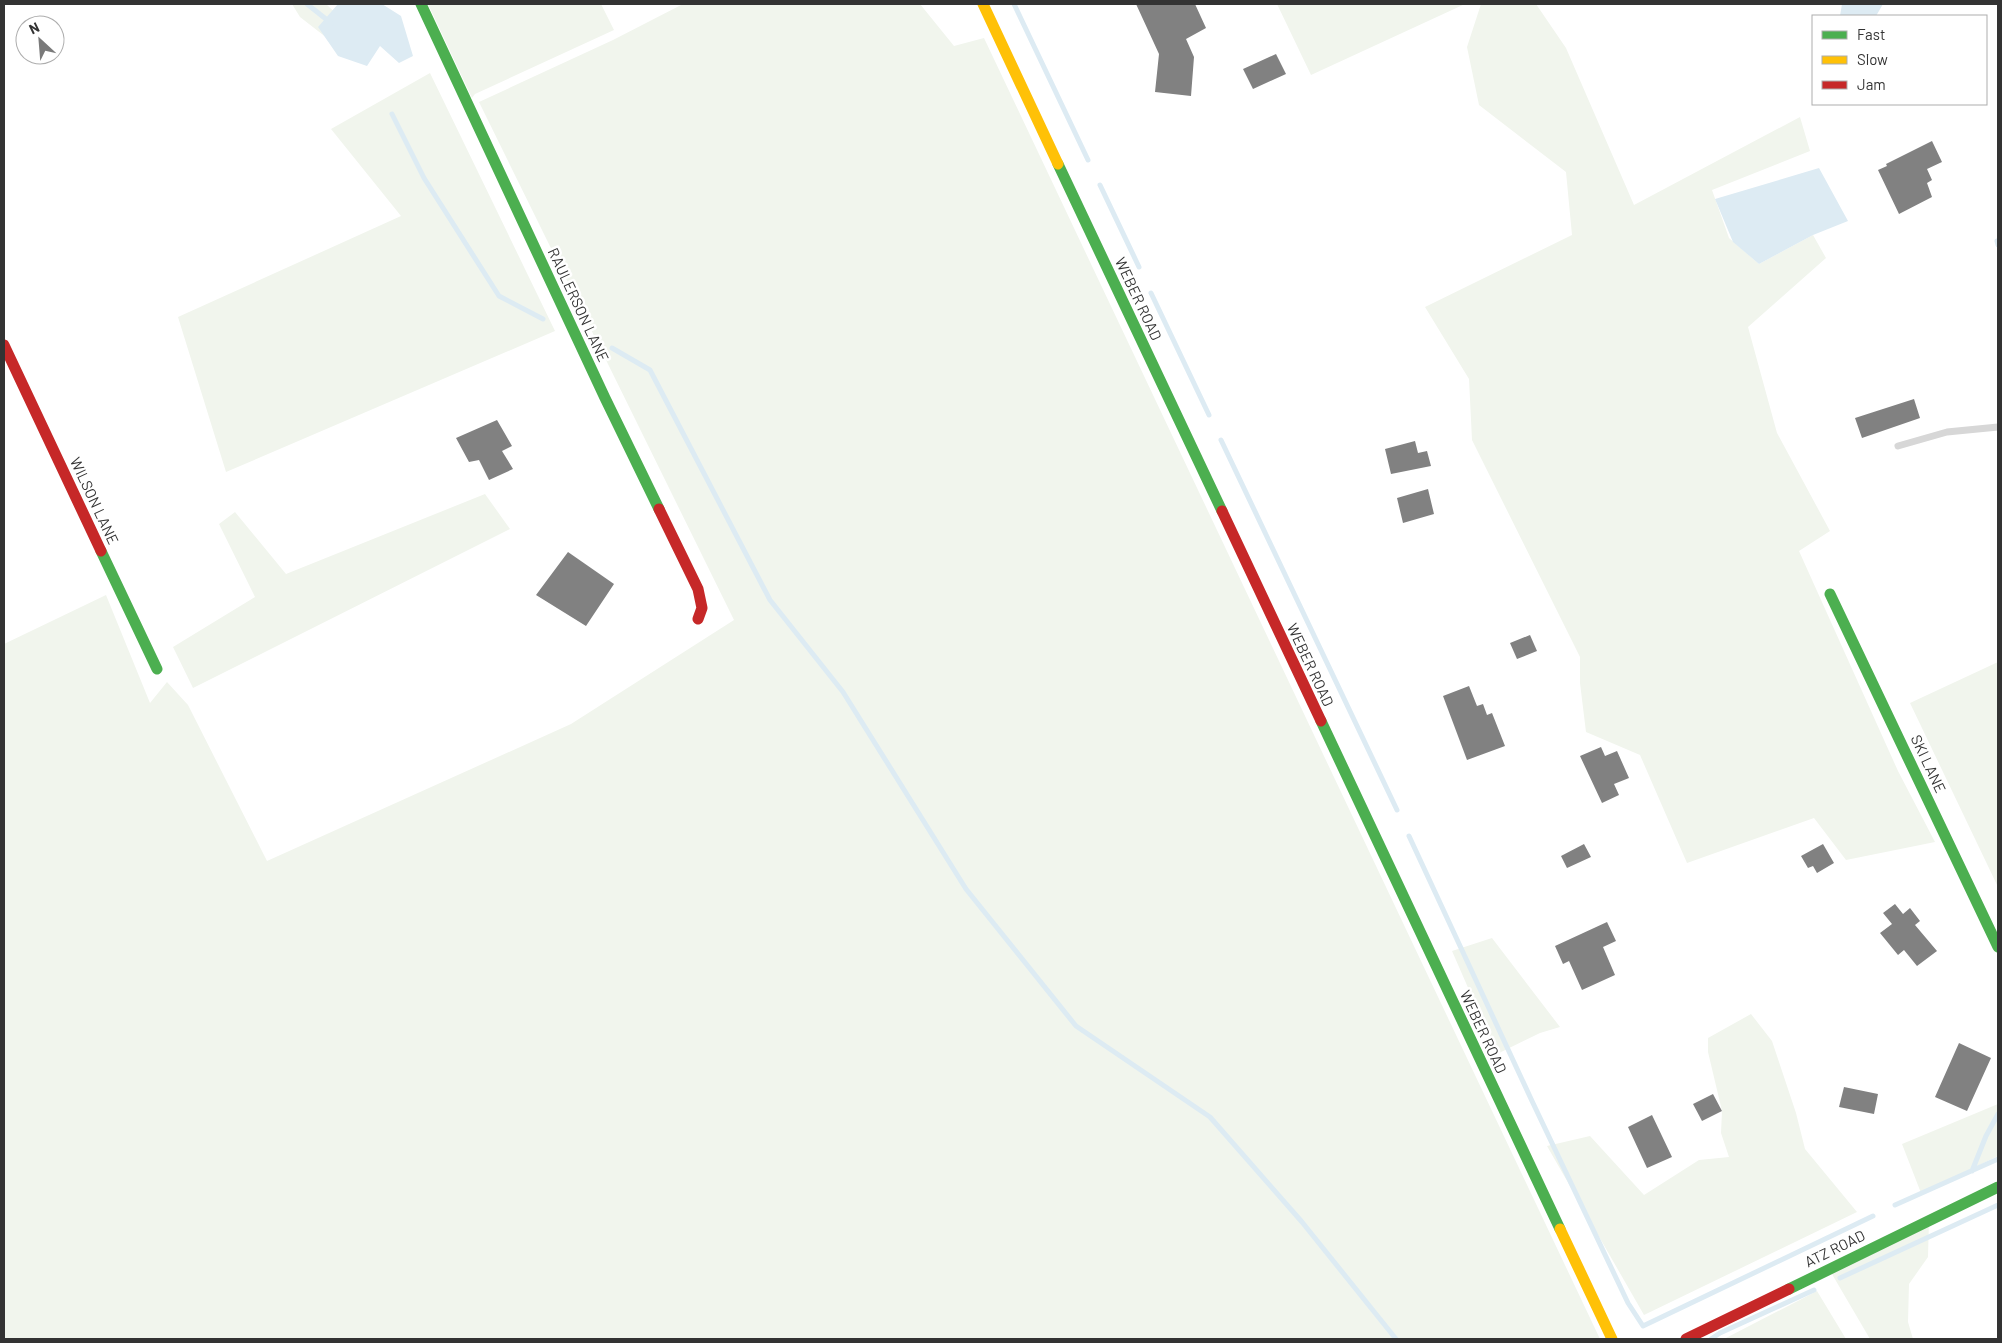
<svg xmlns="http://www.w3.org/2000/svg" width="2002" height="1343" viewBox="0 0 2002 1343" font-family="Barlow,sans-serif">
<rect width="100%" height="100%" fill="#fff"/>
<!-- green -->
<path fill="#f1f5ed" d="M292,4H326L347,24L336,45L300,17Z
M428,4H601L614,30L475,94L472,98Z
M683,4H920L954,46L984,38L1600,1339H4V644L106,595L150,703L167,682L188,705L267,861L571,724L734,620L479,102L613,40Z
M1277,4H1465L1311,75Z
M1481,4H1536L1566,48L1634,205L1800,117L1810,151L1712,190L1729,238L1759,264L1813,235L1826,258L1748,327L1777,433L1830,531L1799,551L1898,771L1935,842L1846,860L1814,818L1687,863L1640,755L1586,732L1580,683V657L1472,440L1469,379L1425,307L1572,235L1566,172L1479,105L1467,47Z
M430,73L555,331L226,472L178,317L401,216L331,129Z
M485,494L510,529L193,688L173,647L255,597L219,524L235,512L286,574Z
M1998,662V887L1910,703Z
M1492,938L1560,1027L1540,1033L1497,1054L1452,951Z
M1751,1014L1772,1041L1796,1113L1805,1149L1857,1212L1644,1315L1547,1146L1590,1136L1644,1195L1699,1160L1729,1157L1721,1133L1722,1111L1708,1052V1038Z
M1998,1104V1156L1921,1193L1902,1144Z
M1929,1220L1928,1257L1909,1284L1908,1322L1913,1339H1870L1829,1269Z
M1817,1291L1846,1339H1724Z"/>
<!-- water -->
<path fill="#ddebf3" d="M338,4H382L401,16L413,56L399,63L380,46L367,66L338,56L318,27Z
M1842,4H1883L1876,16H1840Z
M1819,168L1848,221L1813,235L1759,264L1733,242L1715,199Z"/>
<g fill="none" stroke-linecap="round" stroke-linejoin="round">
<!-- stream -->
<path stroke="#ddebf3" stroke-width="5" d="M307,4L331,23
M1014,4L1088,160
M392,114L424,178L499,296L543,319
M1100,185L1139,267
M1997,241L1998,245
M1151,293L1209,415
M612,348L650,370L770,600L843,692L966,889L1076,1026L1210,1117L1302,1222L1396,1339
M1221,440L1397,810
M1409,836L1532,1101L1628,1303L1643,1326L1873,1216
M1972,1171L1986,1136L1998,1114
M1895,1205L1998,1159
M1840,1278L1998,1205
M1711,1339L1720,1333L1814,1290"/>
</g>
<!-- building -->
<path fill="#818181" d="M1136,4H1195L1206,28L1186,39L1194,57L1191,96L1155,92L1159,54Z
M1276,54L1286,74L1253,89L1243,69Z
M1932,141L1942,162L1927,169L1932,180L1927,183L1932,197L1899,214L1878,170L1887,166L1886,164Z
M1914,399L1920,418L1862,438L1855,418Z
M497,420L512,446L502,451L513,469L489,480L479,460L469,462L456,438Z
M1415,441L1418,453L1427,451L1431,466L1391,474L1385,449Z
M1428,489L1434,514L1403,523L1397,498Z
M568,552L614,584L586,626L536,595Z
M1530,635L1537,651L1517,659L1510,643Z
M1469,686L1477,706L1483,704L1487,715L1492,713L1505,746L1467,760L1443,696Z
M1601,747L1605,756L1617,751L1629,778L1614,784L1619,795L1602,803L1580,756Z
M1584,844L1591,857L1567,868L1561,856Z
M1823,844L1834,863L1817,873L1813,866L1808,868L1801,856Z
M1895,904L1903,914L1910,908L1920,921L1915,925L1937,951L1917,966L1904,950L1898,955L1880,933L1892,924L1883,913Z
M1607,922L1616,941L1603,947L1615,975L1582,990L1569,961L1563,964L1555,946Z
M1959,1043L1991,1058L1967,1111L1935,1097Z
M1844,1087L1878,1094L1874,1114L1839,1107Z
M1713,1094L1722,1111L1702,1121L1693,1104Z
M1652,1115L1672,1157L1647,1168L1628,1127Z"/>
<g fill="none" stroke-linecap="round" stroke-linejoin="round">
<!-- lane -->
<path stroke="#d7d7d7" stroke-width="7" d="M1898,446L1947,432L1998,427"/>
<!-- fast -->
<path stroke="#4caf50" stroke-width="11" d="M421,4L605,398L659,509
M1058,164L1222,511
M101,551L157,669
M1830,594L1998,947
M1321,721L1560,1229
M1789,1289L1998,1187"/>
<!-- slow -->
<path stroke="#ffc107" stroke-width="11" d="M983,4L1058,164
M1560,1229L1612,1339"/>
<!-- jam -->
<path stroke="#c62828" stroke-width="11" d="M4,345L101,551
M659,509L698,589L702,608L698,619
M1222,511L1321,721
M1686,1339L1789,1289"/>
</g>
<g text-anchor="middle" stroke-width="5" stroke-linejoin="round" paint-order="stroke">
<!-- street labels -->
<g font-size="15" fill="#333" stroke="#fff">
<text transform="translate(1138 299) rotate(65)" y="5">WEBER ROAD</text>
<text transform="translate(578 305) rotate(65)" y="5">RAULERSON LANE</text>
<text transform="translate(94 501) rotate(65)" y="5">WILSON LANE</text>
<text transform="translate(1310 665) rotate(65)" y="5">WEBER ROAD</text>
<text transform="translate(1928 764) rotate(65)" y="5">SKI LANE</text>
<text transform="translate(1483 1032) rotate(65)" y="5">WEBER ROAD</text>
<text transform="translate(1835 1249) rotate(-26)" y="5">ATZ ROAD</text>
</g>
</g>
<!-- border -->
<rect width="2002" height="1343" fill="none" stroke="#333333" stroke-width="10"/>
<!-- legend -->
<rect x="1812" y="15" width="175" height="90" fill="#ffffff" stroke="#adadad"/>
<rect x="1822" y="31" width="25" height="8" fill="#4caf50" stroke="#adadad"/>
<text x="1857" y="40" font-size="15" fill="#333333">Fast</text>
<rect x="1822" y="56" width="25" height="8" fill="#ffc107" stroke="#adadad"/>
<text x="1857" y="65" font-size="15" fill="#333333">Slow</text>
<rect x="1822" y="81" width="25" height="8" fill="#c62828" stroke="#adadad"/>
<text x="1857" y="90" font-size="15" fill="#333333">Jam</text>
<!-- north arrow -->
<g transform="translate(40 40) rotate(334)"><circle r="24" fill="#ffffff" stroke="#adadad"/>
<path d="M0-4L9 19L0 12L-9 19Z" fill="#7a7a7a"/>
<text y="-8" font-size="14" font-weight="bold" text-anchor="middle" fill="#333333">N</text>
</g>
</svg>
